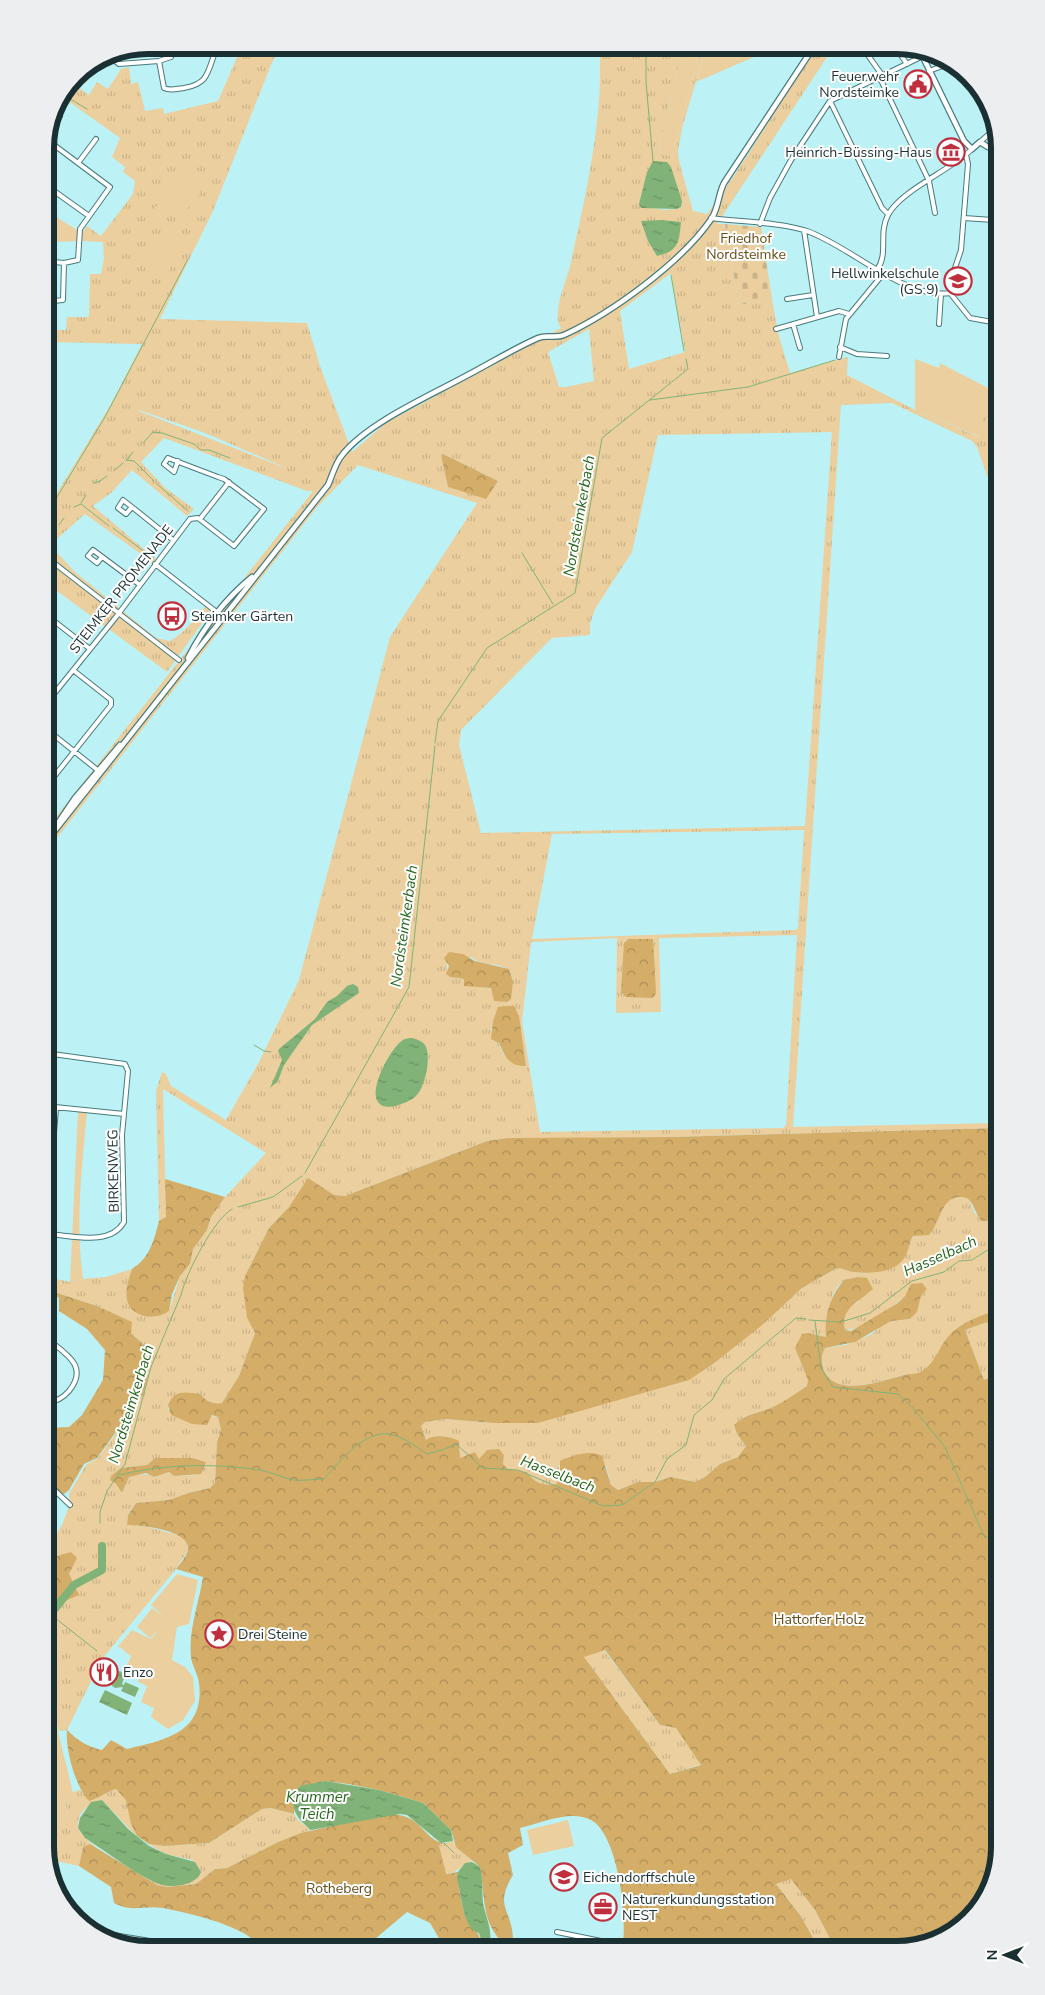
<svg xmlns="http://www.w3.org/2000/svg" width="1045" height="1995" viewBox="0 0 1045 1995" font-family="'Nunito Sans',sans-serif">
<defs>
<pattern id="grass-tufts" width="24" height="20" patternUnits="userSpaceOnUse" patternTransform="scale(1.25)"><rect width="24" height="20" fill="#eccf9e"/><path d="M3 7l-1-3M5 7V3M7 7l1-3M15 17l-1-3M17 17v-4M19 17l1-3" fill="none" stroke="#cab289"/></pattern>
<pattern id="forest-crowns" width="20" height="18" patternUnits="userSpaceOnUse" patternTransform="scale(1.25)"><rect width="20" height="18" fill="#d4ae69"/><path d="M2 6a3 3 0 1 1 6 0M12 15a3 3 0 1 1 6 0" fill="none" stroke="#ab8e57"/></pattern>
<pattern id="cemetery-stones" width="16" height="16" patternUnits="userSpaceOnUse" patternTransform="scale(1.25)"><rect width="16" height="16" fill="#eccf9e"/><path d="M2 7V4a2 2 0 0 1 4 0v3zM10 15v-3a2 2 0 0 1 4 0v3z" fill="#cab289"/></pattern>
<pattern id="water-ripples" width="26" height="14" patternUnits="userSpaceOnUse" patternTransform="scale(1.25)"><rect width="26" height="14" fill="#81b378"/><path d="M2 4q2-2 4 0t4 0M15 11q2-2 4 0t4 0" fill="none" stroke="#699263"/></pattern>
</defs>
<rect width="100%" height="100%" fill="#bcf2f5"/>
<!-- grass -->
<path fill="url(#grass-tufts)" fill-rule="evenodd" d="M229,45H281L271,65L213,211L160,319L307,323L321,369L352,452L386,423L561,328C551,315 566,282 570,266C585,200 605,112 599,45H684L658,151L672,157L702,45H707L682,128L678,152L679,161L693,211L707,214C748,159 780,99 820,45H835L717,224H725L739,305L772,299L778,333L790,373L848,357L847,375L915,410L979,437C984,420 979,389 1000,382V512L977,447L972,441L892,403L841,405L793,1127L1000,1123V1128L671,1137L500,1139L487,1141L345,1196L334,1195L289,1207L269,1228L245,1276L247,1318L255,1333L239,1376L222,1403L215,1405L205,1400H170L168,1410L218,1417L221,1430L217,1442L215,1483L210,1488L188,1493L169,1500L136,1503L128,1514L127,1524L148,1527L182,1536L187,1542L188,1550L176,1569L102,1659L67,1730L59,1731L56,1722L45,1725V1544L54,1538L62,1525L69,1506V1494L86,1465L98,1458L128,1418L148,1375L143,1344L131,1333V1322L97,1306L48,1290L52,1278L70,1282L83,1279L106,1277L132,1269C124,1294 123,1311 153,1317L169,1311L180,1276L190,1264L193,1249L207,1230L211,1217L225,1197L266,1153L163,1089L166,1217L159,1221L156,1091L162,1072L166,1074L171,1086L226,1120L259,1062L299,980L390,637L477,503L358,465L318,506L45,853V831L313,491H307L164,438L141,462L164,487L194,509L187,516L132,470L111,493L93,506L158,561L155,564L85,514L50,545L75,572L156,638L170,641C187,631 192,621 205,607L213,608L167,672L45,582V513L111,404L142,344L45,342V330H66L67,317H89L90,274H101L104,259L103,242L81,241L82,233L87,226L101,236L133,194L135,181L123,172L125,167L112,157L120,138L61,96L73,78L72,83L89,95L97,82L108,89L121,69L129,67L131,84L138,82L145,111L163,108L164,114L218,101L238,55L227,50ZM650,166L681,207C668,213 652,208 639,204ZM671,273L685,352L629,369L620,311ZM589,329L594,381L566,387H559L548,352ZM139,410L205,433L291,470L139,411ZM832,432L805,826L481,833L459,745L461,730L552,638L590,635V624L595,609L632,552L658,435ZM443,454L498,481L486,498L448,487L441,455ZM804,830L798,928L795,930L532,939L552,834ZM797,935L786,1125L783,1128L540,1132L522,1022L531,942L617,938L616,1013L661,1012L659,938ZM628,939H652L655,995L625,941ZM472,957C482,968 502,960 511,973L500,1002L490,988L464,985V979L455,978L447,974V963ZM496,1013L520,1029L526,1066C498,1058 506,1052 491,1031ZM155,1458H192L195,1475L174,1476L169,1472L154,1477C145,1472 138,1475 129,1477L122,1493L116,1484L121,1468L147,1465Z
M965,1197L970,1201L975,1214L1000,1220V1309C990,1312 953,1332 947,1339C938,1349 935,1364 922,1372C917,1375 909,1373 903,1375C885,1380 843,1396 827,1376C821,1368 820,1357 825,1348L846,1345L872,1334L882,1325L891,1321L910,1319L916,1312L921,1296H905C896,1306 857,1332 845,1330C842,1318 846,1306 858,1302L857,1277C853,1278 849,1279 845,1280C830,1287 825,1322 826,1337L808,1333L795,1348L808,1380L807,1386C796,1393 785,1401 773,1407C757,1414 746,1413 734,1425L737,1434L746,1446L738,1457L720,1464L705,1477L695,1482L671,1477L655,1482H638L618,1490L611,1485L606,1465H559L561,1478L556,1484C542,1486 535,1483 527,1472L508,1469L503,1464L504,1455L479,1460L460,1458V1445L455,1439L443,1436L426,1440L421,1426L425,1422L446,1419L493,1423H538L713,1364L802,1288L835,1269C842,1267 847,1271 854,1272C881,1274 888,1269 907,1253C909,1233 929,1223 942,1209C945,1206 946,1202 949,1200C954,1197 959,1197 965,1197Z
M987,1322L1000,1358V1374L984,1380L965,1330Z
M604,1650L660,1725L676,1728L702,1764L670,1774L583,1656Z
M116,1789L127,1800L136,1836L102,1800C88,1803 77,1813 78,1828C89,1850 139,1872 160,1884L167,1885L200,1875L201,1872L192,1860L166,1854L141,1840L149,1844L164,1846L209,1843L262,1809L271,1808L294,1814L298,1820L311,1830L278,1842L227,1868L215,1869L196,1884L167,1887L157,1885L90,1844L83,1847L79,1866L47,1859L45,1842L68,1814L63,1795L80,1790L89,1800C100,1798 106,1792 116,1789Z
M453,1841C457,1850 467,1853 472,1862C459,1865 462,1872 445,1874L439,1845Z
M791,1878L815,1910L836,1950H820L800,1915L776,1884Z"/>
<!-- forest -->
<path fill="url(#forest-crowns)" fill-rule="evenodd" d="M443,454L498,481L486,499L448,487L441,455Z
M628,939H653L656,991L655,995L652,998L626,997L621,992L624,943Z
M449,952L463,954L475,961L509,969L513,982L511,999L507,1002L494,1001L491,988L464,986V979L450,977L446,974L449,966L444,958Z
M505,1006H514L519,1016L526,1066C509,1067 505,1056 499,1043L491,1039L493,1021L498,1007Z
M1000,1128V1220L982,1221C976,1215 975,1207 970,1201C967,1197 963,1197 959,1197C941,1198 940,1223 929,1235L913,1236C909,1243 909,1249 906,1255C897,1273 872,1274 854,1272C846,1271 842,1267 835,1269L802,1288L761,1326L713,1364L689,1380L538,1423H493L446,1419L425,1422L421,1426L426,1440C434,1434 450,1436 459,1441L460,1458L475,1452L479,1459L487,1450L499,1449L504,1455L503,1464L508,1469L527,1472C535,1483 542,1486 556,1484L560,1478V1461C571,1456 591,1449 602,1456L611,1485L618,1490L638,1482H655L671,1477L695,1482L705,1477L720,1464L738,1457L746,1446L737,1434L734,1425C746,1413 758,1414 773,1407C785,1401 796,1393 807,1386L808,1380L795,1348L802,1334L808,1333L826,1337C824,1316 830,1296 844,1280L857,1277L867,1278L873,1289C859,1302 840,1308 845,1330L851,1331L898,1303L905,1296L911,1284L922,1283L927,1289L921,1296L917,1312L910,1319L891,1321L855,1342L825,1348C820,1357 821,1368 827,1376C843,1396 885,1380 904,1375C910,1373 917,1375 922,1371C935,1363 938,1349 947,1338C961,1321 981,1316 1000,1309V1358L987,1322L965,1330L984,1380L1000,1374V1848L983,1904L937,1942L897,1950H836L815,1910L791,1879L776,1884L800,1915L820,1950H655L652,1940H640L622,1950C628,1922 619,1835 591,1820C572,1809 540,1823 520,1828L523,1845L508,1853L513,1875C493,1908 513,1910 513,1940L508,1943L501,1941C481,1920 485,1893 480,1867L456,1847L451,1830L423,1803L379,1790L348,1784L325,1781L300,1787L294,1803V1814L271,1808L262,1809L209,1843L164,1846L149,1844L137,1836L131,1824L126,1800L116,1789C106,1792 100,1798 89,1801C76,1788 65,1749 67,1730C77,1740 88,1747 102,1750L111,1740L127,1749C165,1740 205,1733 199,1683C198,1674 192,1666 191,1657C188,1632 199,1602 203,1577L176,1569C180,1564 187,1556 188,1549C190,1530 141,1525 127,1525L128,1515L136,1503L169,1500L188,1493L210,1488L215,1483L217,1442L221,1430L218,1417L212,1415L207,1425L192,1424L171,1415L168,1405C174,1389 186,1392 200,1394C206,1401 212,1405 222,1403L239,1376L255,1333L247,1318L243,1288L245,1276L269,1228L289,1207L308,1178L334,1195L345,1196L487,1141L508,1138L671,1137ZM605,1650L660,1725L676,1728L701,1765L670,1774L584,1657Z
M165,1179L225,1197L211,1217L207,1230L193,1249L190,1264L180,1276L172,1294L169,1311C156,1321 131,1318 127,1300C125,1289 129,1278 132,1269C150,1258 154,1240 159,1221L166,1217Z
M48,1290L97,1306L132,1322L131,1333L145,1346L148,1360V1375L143,1395L97,1458L84,1464L69,1490L64,1494H61L45,1479V1428L69,1427L82,1415L103,1380L105,1350L87,1329L59,1311V1298Z
M155,1458H192L206,1462L201,1474L174,1476L169,1472L154,1477L146,1473L129,1477L122,1493L116,1484L110,1480L111,1476L121,1468L147,1465Z
M48,1546L49,1550L57,1556L71,1552L77,1558L69,1574L79,1595L65,1601L47,1622C43,1615 44,1601 47,1594L45,1547Z
M386,1814C423,1812 422,1840 444,1843L439,1845L446,1874L458,1872C457,1879 462,1907 465,1915C469,1925 479,1930 481,1942L488,1946L490,1943L502,1950H446L430,1923L407,1912L375,1939L379,1950H258L256,1942C237,1924 189,1913 163,1908C144,1905 133,1913 114,1903L111,1887L79,1866L83,1847L90,1844L157,1885L167,1887L196,1884L215,1869L227,1868L278,1842L301,1833Z"/>
<!-- cemetery -->
<path fill="url(#cemetery-stones)" d="M725,224L761,227L772,299L739,305Z"/>
<!-- green -->
<path fill="#eccf9e" d="M684,45H702L672,157L658,151Z
M707,45H782L696,82Z
M184,173L195,176L201,183L196,207H187L183,216L164,213L152,217L154,209L168,192L167,187L175,176Z
M45,210L82,233L81,241L52,242L45,235Z
M663,219L700,224L670,256Z
M164,231L184,242L166,276L146,265Z
M915,359L939,368L940,363L990,389L984,406L980,437L915,410Z
M78,1110L87,1111C82,1167 75,1223 83,1279L70,1282Z
M177,1574L198,1580L189,1624L177,1627L172,1660L185,1667L193,1677L195,1701L183,1720L168,1729L151,1717L154,1708L141,1702L147,1686L138,1682L141,1674L126,1668L131,1656L118,1646L132,1630L151,1639L159,1629L150,1638L137,1627L152,1608L164,1617L151,1605Z
M56,1723L73,1793L63,1795L68,1814L45,1842V1726Z
M568,1820L574,1846L533,1855L527,1830Z"/>
<!-- water -->
<path fill="url(#water-ripples)" d="M653,161L667,162L671,167L682,201L681,207L677,209L641,208L639,204L647,172Z
M662,220L681,222C679,242 679,251 657,256L648,241L641,221Z
M353,984L358,987L359,993L312,1025L284,1065L278,1081L270,1088L282,1060L278,1051L279,1049L315,1019L327,1002L337,996L347,986Z
M412,1038C417,1039 422,1041 425,1045C432,1057 425,1087 416,1096C411,1101 402,1104 395,1106C390,1107 382,1108 378,1102C368,1090 392,1044 405,1039C407,1038 410,1038 412,1038Z
M120,1671L125,1675L122,1684L124,1685L125,1682L139,1688L135,1697L121,1691L123,1687L115,1688L111,1685L116,1672Z
M105,1690L132,1703L127,1715L99,1702Z
M325,1781L379,1790L423,1803L451,1830L453,1841L441,1843L407,1815L400,1814L311,1830C296,1818 286,1805 300,1786Z
M102,1800L128,1829L149,1846L166,1854L195,1862L201,1872C197,1885 171,1889 159,1884C136,1875 107,1852 85,1838L78,1828L80,1818L91,1802Z
M472,1862L480,1867C483,1879 482,1891 483,1903C485,1915 495,1935 488,1946H483L479,1933C462,1928 462,1895 457,1879L458,1872L465,1863Z"/>
<g fill="none" stroke-linecap="round" stroke-linejoin="round">
<!-- stream -->
<path stroke="#81b378" stroke-width="1" d="M646,45V82L653,161
M62,94L87,109
M671,275L684,351
M650,400L748,387L835,360
M143,443L153,432L162,433L194,444L201,450H209L230,458
M127,460L134,461L154,481
M126,461L133,452
M115,470L123,463
M94,483L100,481L107,476
M157,484L188,511
M81,503L86,495
M74,507L81,504L109,526
M45,517L105,417L188,259
M59,525L64,518
M113,528L150,556
M522,553L553,604
M435,743L438,721L487,648L575,593L602,438L688,369L686,359
M254,1045L264,1051L271,1052
M305,1173L409,987L435,746
M238,1207L273,1197L302,1176
M809,1320L841,1322L870,1313L912,1281L944,1272L959,1261L972,1260L1000,1242
M815,1321L821,1368L833,1387L898,1394L911,1406
M912,1407L945,1447L984,1536L1000,1543
M119,1475C166,1464 212,1463 260,1470C272,1472 282,1478 294,1480C303,1481 315,1479 324,1479C340,1461 366,1427 393,1435C405,1438 416,1447 427,1454L442,1450L456,1444L483,1468L518,1470L603,1506L622,1505L655,1482L667,1459L686,1445L694,1415L712,1400L724,1379L796,1318L806,1319
M100,1523V1512L107,1491L125,1464L151,1367L181,1295C186,1274 213,1220 232,1209
M50,1614L97,1651
M444,1843L454,1853"/>
<!-- river -->
<path stroke="#81b378" stroke-width="8" d="M45,1621L74,1585L102,1570V1546"/>
<!-- minor casing -->
<g stroke="#487a7d" stroke-width="6">
<path id="minor" d="M894,45L907,64
M865,51L882,75
M106,54L119,64L159,61L171,57L176,45
M159,61L164,88C170,91 177,89 184,88C206,84 207,76 214,55L210,50L200,45
M929,71L953,62
M879,76L929,181L935,213
M830,101L882,208L888,214
M47,135L60,116
M980,142L996,128
M78,163L96,139
M45,187L54,191L89,216
M711,218C741,222 779,222 807,231C850,246 905,300 950,293
M964,218L993,220L1000,226
M760,224L770,198L791,160L830,101L923,56
M804,230L817,317
M45,261L64,263L78,260L80,229L110,187L46,139
M877,270C889,253 878,234 888,215C900,191 951,170 972,149
M950,293L954,271L961,250L968,164L966,155
M950,293L970,318L992,322L997,327
M787,299L813,295
M45,302L63,300L64,263
M793,324L800,348
M939,324L941,294
M776,329L839,311L849,314
M840,347L857,354L887,356
M839,357L846,319L883,274
M132,507L126,514L118,508L123,500L132,507L173,540
M200,519L229,482
M45,556L179,660
M102,557L97,563L88,556L93,550L140,585
M155,564L223,617
M45,604L49,607L45,614
M45,614L90,649
M45,705L116,617L190,519L198,518L234,546L264,509L224,479L218,477L168,458L164,464L174,472L178,461
M45,728L100,772
M45,788L111,705V700L73,670
M45,1053L125,1064L128,1071L122,1135L124,1222C110,1247 71,1235 47,1234
M45,1106L124,1114
M45,1245L56,1108
M45,1401C55,1403 62,1399 69,1391C90,1365 64,1353 45,1337
M45,1481L70,1505
M56,1890L63,1891
M89,1931L205,1950
M557,1932L601,1941L616,1950"/>
</g>
<!-- tertiary casing -->
<g stroke="#487a7d" stroke-width="7">
<path id="tertiary" d="M920,51L964,141L972,149L980,142L988,147L1000,151
M188,658C204,627 225,599 252,577
M58,823L75,798L120,745
M45,843L328,485C333,474 335,463 343,454C368,423 429,396 464,377C489,364 513,349 538,338C547,334 555,339 564,335C612,313 682,262 712,218C719,206 718,195 724,183L815,45"/>
</g>
<!-- minor -->
<use href="#minor" stroke="#fff" stroke-width="4"/>
<!-- tertiary -->
<use href="#tertiary" stroke="#fff" stroke-width="4.5"/>
</g>
<!-- icons -->
<defs>
<g id="civic-ring" transform="scale(1.4375)"><circle r="9.5" fill="#fff" stroke="#bf2f3d" stroke-width="1.5"/><path d="M-.6-6.5H3V-4.5H.6V-3L4-1V1h2V6H-6V1h2V-1L-.6-3ZM-1.2 2.5V6h2.4V2.5Z" fill="#bf2f3d"/></g>
<g id="museum-ring" transform="scale(1.4375)"><circle r="9.5" fill="#fff" stroke="#bf2f3d" stroke-width="1.5"/><path d="M0-6L6-3V-2H-6V-3ZM-5-1h2V3h-2ZM-1-1h2V3h-2ZM3-1h2V3H3ZM-6 4H6V6H-6Z" fill="#bf2f3d"/></g>
<g id="school-ring" transform="scale(1.4375)"><circle r="9.5" fill="#fff" stroke="#bf2f3d" stroke-width="1.5"/><path d="M0-5L7-2L0 1L-7-2ZM-4 1L0 2.5L4 1V4Q0 6-4 4Z" fill="#bf2f3d"/></g>
<g id="bus-ring" transform="scale(1.4375)"><circle r="9.5" fill="#fff" stroke="#bf2f3d" stroke-width="1.5"/><path d="M-5-6H5V4H4V6H2V4H-2V6H-4V4H-5ZM-3.5-4V0h7V-4ZM-3.5 1.2v1.5H-2V1.2ZM2 1.2v1.5H3.5V1.2Z" fill="#bf2f3d"/></g>
<g id="sight-ring" transform="scale(1.4375)"><circle r="9.5" fill="#fff" stroke="#bf2f3d" stroke-width="1.5"/><path d="M0-6L1.8-2.2L6-1.7L2.9 1.2L3.7 5.4L0 3.3L-3.7 5.4L-2.9 1.2L-6-1.7L-1.8-2.2Z" fill="#bf2f3d"/></g>
<g id="restaurant-ring" transform="scale(1.4375)"><circle r="9.5" fill="#fff" stroke="#bf2f3d" stroke-width="1.5"/><path d="M-5-6h1v4h1v-4h1v4h1v-4h1v5L-1.5 .5V6h-2V.5L-5-1ZM5-6V6H3V1.5H1.5Q1.5-4 5-6Z" fill="#bf2f3d"/></g>
<g id="office-ring" transform="scale(1.4375)"><circle r="9.5" fill="#fff" stroke="#bf2f3d" stroke-width="1.5"/><path d="M-6-3h4V-5.5h4V-3h4V5H-6ZM-1-4.5V-3h2v-1.5ZM-6 0V1H6V0Z" fill="#bf2f3d"/></g>
</defs>
<g fill-rule="evenodd">
<use href="#civic-ring" x="918" y="84"/>
<use href="#museum-ring" x="951" y="152"/>
<use href="#school-ring" x="958" y="281"/>
<use href="#bus-ring" x="172" y="616"/>
<use href="#sight-ring" x="219" y="1634"/>
<use href="#restaurant-ring" x="104" y="1672"/>
<use href="#school-ring" x="564" y="1877"/>
<use href="#office-ring" x="603" y="1907"/>
</g>
<g text-anchor="middle" stroke-width="4" stroke-linejoin="round" paint-order="stroke">
<!-- poi labels -->
<g font-size="14" fill="#1b3032" stroke="#fff" text-anchor="start">
<text x="899" y="81" text-anchor="end">Feuerwehr<tspan x="899" dy="16">Nordsteimke</tspan></text>
<text x="932" y="157" text-anchor="end">Heinrich-Büssing-Haus</text>
<text x="939" y="278" text-anchor="end">Hellwinkelschule<tspan x="939" dy="16">(GS 9)</tspan></text>
<text x="191" y="621">Steimker Gärten</text>
<text x="238" y="1639">Drei Steine</text>
<text x="123" y="1677">Enzo</text>
<text x="583" y="1882">Eichendorffschule</text>
<text x="622" y="1904">Naturerkundungsstation<tspan x="622" dy="16">NEST</tspan></text>
</g>
<!-- park labels -->
<g font-size="14" fill="#664c17" stroke="#fff">
<text x="746" y="243">Friedhof<tspan x="746" dy="16">Nordsteimke</tspan></text>
<text x="819" y="1624">Hattorfer Holz</text>
<text x="339" y="1893">Rotheberg</text>
</g>
<!-- street labels -->
<g font-size="14" fill="#1b3032" stroke="#fff">
<text transform="translate(121 589) rotate(-52)" y="5">STEIMKER PROMENADE</text>
<text transform="translate(113 1171) rotate(-91)" y="5">BIRKENWEG</text>
</g>
<!-- water labels -->
<g font-size="15" font-style="italic" fill="#27681c" stroke="#fff">
<text transform="translate(579 516) rotate(-80)" y="5">Nordsteimkerbach</text>
<text transform="translate(404 926) rotate(-82)" y="5">Nordsteimkerbach</text>
<text transform="translate(940 1256) rotate(-24)" y="5">Hasselbach</text>
<text transform="translate(131 1404) rotate(-73)" y="5">Nordsteimkerbach</text>
<text transform="translate(558 1474) rotate(21)" y="5">Hasselbach</text>
<text x="317" y="1802">Krummer<tspan x="317" dy="17">Teich</tspan></text>
</g>
</g>
<!-- crop -->
<path d="M0 0H1045V1995H0ZM148 54H897A94 94 0 0 1 991 148V1847A94 94 0 0 1 897 1941H148A94 94 0 0 1 54 1847V148A94 94 0 0 1 148 54Z" fill="#edeeef" fill-rule="evenodd"/>
<path fill="none" stroke="#1b3032" stroke-width="6" d="M148 54H897A94 94 0 0 1 991 148V1847A94 94 0 0 1 897 1941H148A94 94 0 0 1 54 1847V148A94 94 0 0 1 148 54Z"/>
<!-- north arrow -->
<g transform="translate(1005 1955) rotate(270)" stroke="#ffffff" stroke-width="4" paint-order="stroke">
<path d="M0-4L9 19L0 12L-9 19Z" fill="#1b3032"/>
<text y="-8" font-size="14" font-weight="bold" text-anchor="middle" fill="#1b3032">N</text>
</g>
</svg>
